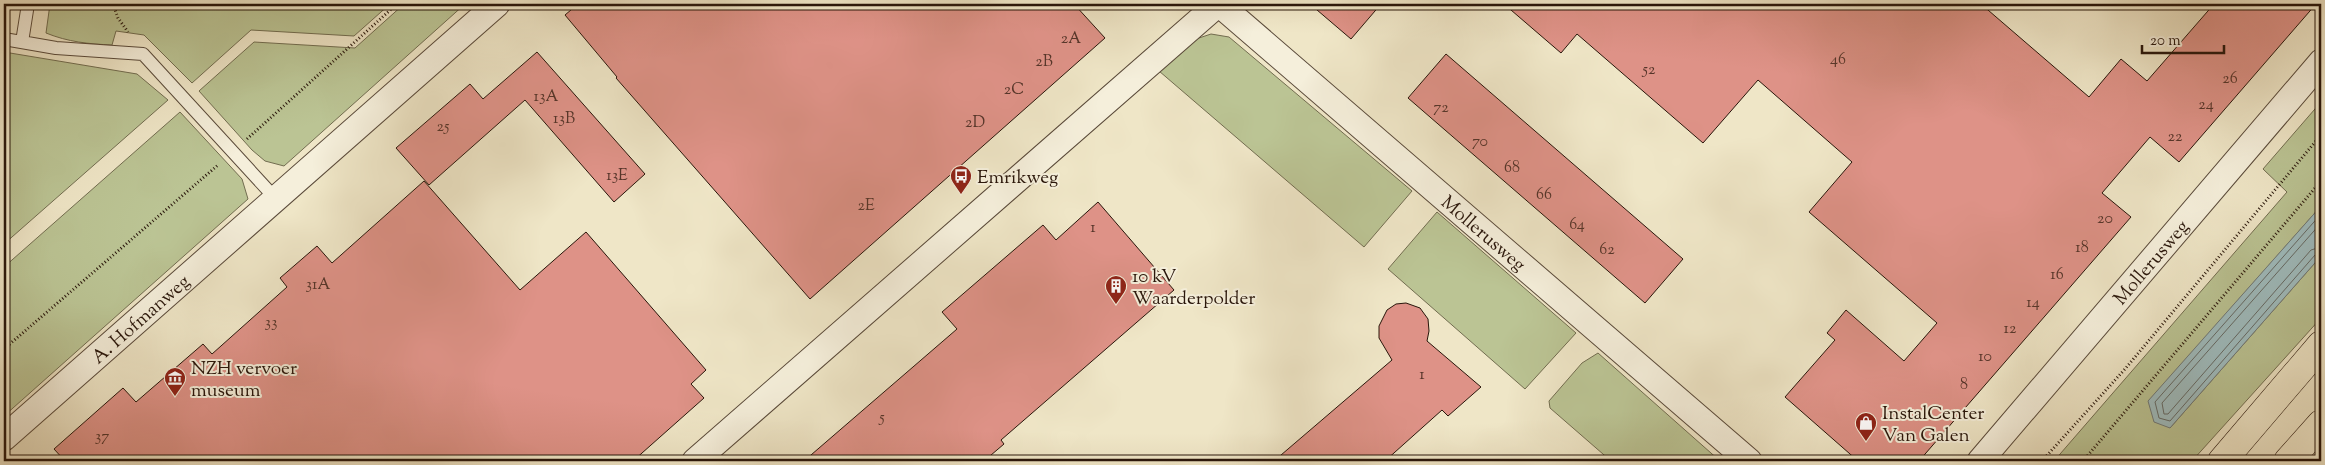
<svg xmlns="http://www.w3.org/2000/svg" width="2325" height="465" viewBox="0 0 2325 465" font-family="'Sorts Mill Goudy',serif">
<rect width="100%" height="100%" fill="#efe6c7"/>
<filter id="stains"><feTurbulence type="fractalNoise" baseFrequency=".004" numOctaves="4"/><feColorMatrix values="0 0 0 0 .2 0 0 0 0 .09 0 0 0 0 .02 0 0 0 .5 -.17"/></filter>
<radialGradient id="worn" r=".72"><stop offset=".6" stop-color="#630" stop-opacity="0"/><stop offset="1" stop-color="#630" stop-opacity=".3"/></radialGradient>
<!-- green -->
<path fill="#bbc494" stroke="#726d50" d="M50,4H390L354,36L251,30L192,83L144,35L116,31L112,45C89,44 68,42 46,33Z
M404,4H465L284,166L265,161L252,150L199,91L254,42L355,48Z
M1211,34L1229,37L1412,191L1364,247L1159,71L1193,40Z
M4,52L137,74L168,100L4,244Z
M2321,102V206L2149,401L2170,428L2321,256V318L2192,461H2054L2287,192L2263,169Z
M180,112L242,179L248,199L4,416V267Z
M1437,212L1576,333L1525,389L1388,269Z
M1598,353L1720,461H1611L1550,408L1549,401L1582,363Z"/>
<!-- water -->
<path fill="#9fbdc0" stroke="#707a78" d="M2321,206V256L2170,428L2154,422L2148,401Z"/>
<g fill="none" stroke-linecap="round" stroke-linejoin="round">
<!-- shore -->
<path stroke="#646a66" stroke-width="1" d="M2321,214L2155,402L2159,418L2170,421L2315,255L2321,253
M2321,223L2162,403L2164,414H2168L2311,250L2321,247"/>
</g>
<!-- building -->
<path fill="#de9287" stroke="#29160b" d="M578,4H1074L1105,38L810,299L616,78L617,77L565,15Z
M1310,4H1381L1351,39Z
M1504,4H1981L2089,97L2121,59L2147,81L2214,4H2316L2179,162L2150,137L2102,193L2131,217L1919,461H1858L1785,397L1835,340L1827,333L1846,310L1904,361L1937,323L1809,212L1852,162L1758,80L1703,143L1577,34L1561,53Z
M537,52L645,174L614,202L525,100L429,185L396,148L470,84L483,99Z
M1446,54L1683,259L1645,303L1408,98Z
M424,181L520,290L586,232L706,370L691,384L704,398L633,461H65L54,449L123,388L136,402L203,344L212,354L287,287L280,278L317,246L332,263Z
M1098,202L1174,290L1001,440L1004,444L984,461H804L957,329L942,312L1043,225L1056,240Z
M1406,303L1420,308L1428,319L1429,331L1427,341L1481,387L1448,416L1442,410L1385,461H1274L1392,360L1379,338V326L1387,310L1396,304Z"/>
<g fill="none" stroke-linecap="round" stroke-linejoin="round">
<!-- lane casing -->
<g stroke="#5a4a3a" stroke-width="14">
<path id="lane" d="M4,39L56,48L143,54L276,199
M22,42L28,4"/>
</g>
<!-- street casing -->
<g stroke="#5a4a3a" stroke-width="27">
<g id="street">
<path id="s1" d="M1219,4L1749,461"/>
<path id="s2" d="M4,438L497,4"/>
<path d="M695,461L1218,4"/>
<path id="s3" d="M1980,461L2321,62"/>
</g>
</g>
<!-- primary casing -->
<g stroke="#29160b" stroke-width="29">
<path id="primary" d="M2222,461L2321,345
M2288,461L2321,424"/>
</g>
<!-- path -->
<path stroke="#29160b" stroke-width="3" stroke-dasharray="1 2.5" stroke-linecap="butt" d="M113,4L118,18L128,32
M247,139L397,4
M4,349L218,165
M2042,461L2125,369L2321,135
M2083,461L2321,181"/>
<!-- lane -->
<use href="#lane" stroke="#f5efdb" stroke-width="12"/>
<!-- street -->
<use href="#street" stroke="#f5efdb" stroke-width="25"/>
<!-- primary -->
<use href="#primary" stroke="#efe6c7" stroke-width="28"/>
</g>
<!-- icons -->
<defs>
<g id="bus-pin" transform="scale(1.125)"><path d="M0 17L-7.5 6A9.5 9.5 0 1 1 7.5 6Z" fill="#8f2418" stroke="#f5efdb"/><path d="M-5-6H5V4H4V6H2V4H-2V6H-4V4H-5ZM-3.5-4V0h7V-4ZM-3.5 1.2v1.5H-2V1.2ZM2 1.2v1.5H3.5V1.2Z" fill="#fff"/></g>
<g id="building-pin" transform="scale(1.125)"><path d="M0 17L-7.5 6A9.5 9.5 0 1 1 7.5 6Z" fill="#8f2418" stroke="#f5efdb"/><path d="M-4-6H4V6H1V3H-1V6H-4ZM-2.5-4.3h1.7v1.8h-1.7ZM.8-4.3h1.7v1.8H.8ZM-2.5-1h1.7V.8h-1.7ZM.8-1h1.7V.8H.8Z" fill="#fff"/></g>
<g id="museum-pin" transform="scale(1.125)"><path d="M0 17L-7.5 6A9.5 9.5 0 1 1 7.5 6Z" fill="#8f2418" stroke="#f5efdb"/><path d="M0-6L6-3V-2H-6V-3ZM-5-1h2V3h-2ZM-1-1h2V3h-2ZM3-1h2V3H3ZM-6 4H6V6H-6Z" fill="#fff"/></g>
<g id="shop-pin" transform="scale(1.125)"><path d="M0 17L-7.5 6A9.5 9.5 0 1 1 7.5 6Z" fill="#8f2418" stroke="#f5efdb"/><path d="M-5-2.5h2.3a2.7 3.5 0 0 1 5.4 0H5L5.5 6h-11ZM-1.5-2.5h3a1.5 2.3 0 0 0-3 0Z" fill="#fff"/></g>
</defs>
<g fill-rule="evenodd">
<use href="#bus-pin" x="961" y="176"/>
<use href="#building-pin" x="1116" y="286"/>
<use href="#museum-pin" x="175" y="378"/>
<use href="#shop-pin" x="1866" y="423"/>
</g>
<g text-anchor="middle" stroke-width="4" stroke-linejoin="round" paint-order="stroke">
<!-- number labels -->
<g font-size="16" fill="#56352a">
<text x="1071" y="43">2A</text>
<text x="1838" y="64">46</text>
<text x="1044" y="66">2B</text>
<text x="1649" y="74">52</text>
<text x="2230" y="83">26</text>
<text x="1014" y="94">2C</text>
<text x="546" y="101">13A</text>
<text x="2206" y="109">24</text>
<text x="1441" y="112">72</text>
<text x="564" y="123">13B</text>
<text x="975" y="127">2D</text>
<text x="443" y="131">25</text>
<text x="2175" y="141">22</text>
<text x="1480" y="146">70</text>
<text x="1512" y="172">68</text>
<text x="617" y="180">13E</text>
<text x="1544" y="199">66</text>
<text x="866" y="210">2E</text>
<text x="2105" y="223">20</text>
<text x="1577" y="229">64</text>
<text x="1093" y="232">1</text>
<text x="2082" y="252">18</text>
<text x="1607" y="254">62</text>
<text x="2057" y="279">16</text>
<text x="318" y="289">31A</text>
<text x="2033" y="307">14</text>
<text x="271" y="327">33</text>
<text x="2010" y="333">12</text>
<text x="1985" y="361">10</text>
<text x="1422" y="379">1</text>
<text x="1964" y="389">8</text>
<text x="882" y="422">5</text>
<text x="102" y="441">37</text>
</g>
<!-- poi labels -->
<g font-size="19" fill="#29160b" stroke="#f5efdb" text-anchor="start">
<text x="977" y="183">Emrikweg</text>
<text x="1132" y="282">10 kV<tspan x="1132" dy="22">Waarderpolder</tspan></text>
<text x="191" y="374">NZH vervoer<tspan x="191" dy="22">museum</tspan></text>
<text x="1882" y="419">InstalCenter<tspan x="1882" dy="22">Van Galen</tspan></text>
</g>
<!-- street labels -->
<g font-size="19" fill="#29160b" stroke="#f5efdb">
<text dy="7" stroke="none"><textPath href="#s1" startOffset="350">Mollerusweg</textPath></text>
<text dy="7" stroke="none"><textPath href="#s3" startOffset="262">Mollerusweg</textPath></text>
<text dy="7" stroke="none"><textPath href="#s2" startOffset="181">A. Hofmanweg</textPath></text>
</g>
</g>
<!-- margin -->
<rect width="2325" height="465" fill="none" stroke="#efe6c7" stroke-width="20"/>
<rect x="5" y="5" width="2315" height="455" fill="none" stroke="#29160b" stroke-width="2.5"/>
<rect x="10" y="10" width="2305" height="445" fill="none" stroke="#29160b"/>
<!-- scale -->
<path d="M2142 45v8h82v-8" fill="none" stroke="#29160b" stroke-width="2.5"/>
<text x="2150" y="45" font-size="15" fill="#29160b" stroke="#f5efdb" stroke-width="4" paint-order="stroke">20 m</text>
<rect width="100%" height="100%" filter="url(#stains)"/>
<rect width="100%" height="100%" fill="url(#worn)"/>
</svg>
